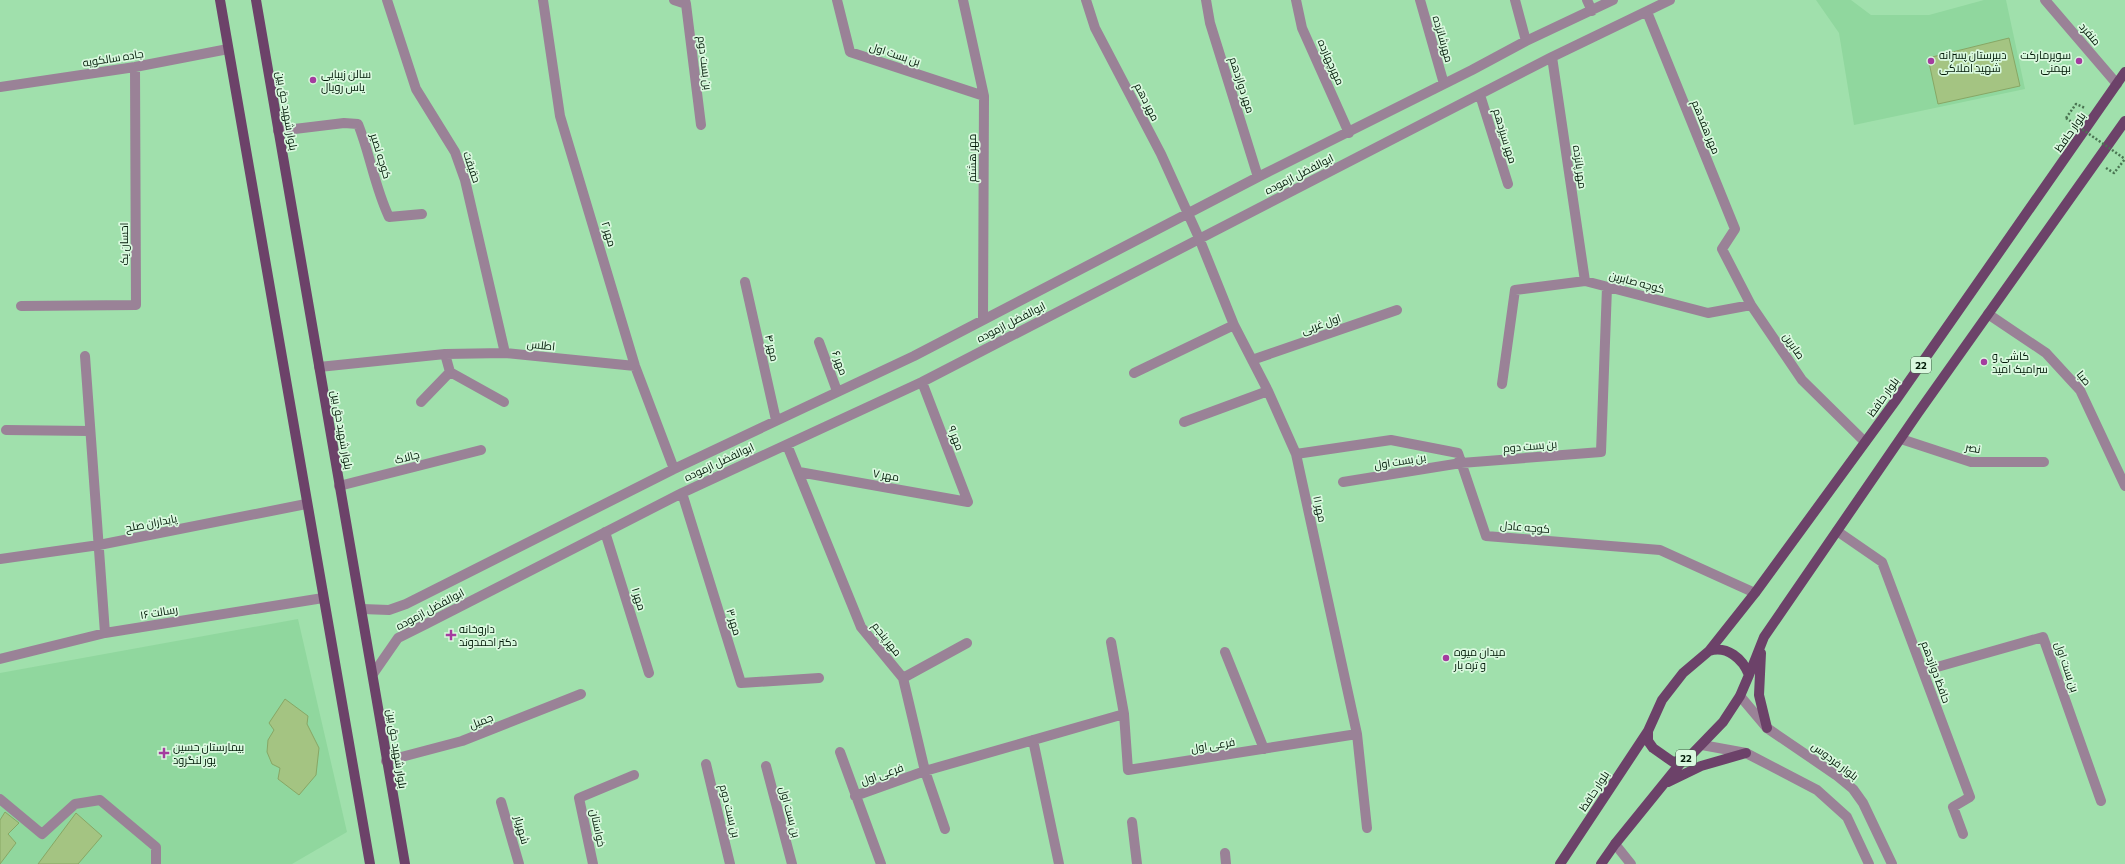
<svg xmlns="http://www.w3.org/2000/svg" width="2125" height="864" viewBox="0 0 2125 864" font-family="Commissioner,Cairo,sans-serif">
<rect width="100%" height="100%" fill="#a0e0ac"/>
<!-- built -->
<path fill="#90d79e" d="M1816,0H1851L1871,15H1929L1984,0H2006L2025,89L1854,125L1839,33Z
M298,619L347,832L292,864H0V673Z"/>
<!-- building -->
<path fill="#a4c482" stroke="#87a765" d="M2009,38L2020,86L1938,104L1928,58Z
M285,699L308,716L307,724L319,748L316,775L299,795L278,779L280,768L272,764L267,752L268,740L274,730L269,723Z
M5,812L19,823L8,834L16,843L0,864V820Z
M76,813L102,836L78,864H38Z"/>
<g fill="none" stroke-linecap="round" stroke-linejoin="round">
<!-- path -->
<path stroke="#4a7452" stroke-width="2.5" stroke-dasharray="2 2" stroke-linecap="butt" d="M2066,118L2076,104L2085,108
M2106,168L2114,173L2125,159"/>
<!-- minor -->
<path stroke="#9a8297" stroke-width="10" d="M387,0L416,89L455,152L465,180L505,353
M543,0L560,116L635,366L674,469
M674,0L686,4L685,0
M837,0L850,52L984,96
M963,0L984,96L983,319
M1086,0L1095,28L1161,154L1199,238L1234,325L1268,391L1296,454L1357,734L1367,828
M1206,0L1210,23L1258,177
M1296,0L1302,28L1349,133
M1420,0L1444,84
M1515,0L1526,41
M1587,0L1592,11
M2045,0L2117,84
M686,4L701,125
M1647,12L1735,229L1722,249L1751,305L1802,380L1865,442
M1552,57L1585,281
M0,87L135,67L228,49
M1480,95L1508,184
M278,131L344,123L358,124C370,154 375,188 389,217L422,214
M745,282L776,420
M21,306L136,305L135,67
M1988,314L2046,353L2080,390L2125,486
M819,342L837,391
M445,354L450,372L504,402
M85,356L105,633
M1252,360L1397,310
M319,367L445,354L505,353L635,366
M1134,373L1234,325
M922,382L968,502
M1502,384L1515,290L1585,281L1708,313L1751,305
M421,402L450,372
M1184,422L1268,391
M6,430L90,431
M1901,439L1971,462H2044
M787,445L861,627L903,678L925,771L945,829
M1296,454L1391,440L1458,453L1486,536L1660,550L1755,593
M799,472L968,502
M1343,482L1461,463L1601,452L1607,287
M339,486L481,450
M682,493L741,683L819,678
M1837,531L1882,562L1970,797L1953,807L1963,834
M605,532L649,673
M0,559L99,545L306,504
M362,609L389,610L406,604L674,469L914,356L1258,177L1472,70L1526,41L1613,0
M1225,652L1264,749
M0,659L105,633L323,598
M1923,671L2043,637L2101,801
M373,674L398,638L426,624L682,493L922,382L1552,57L1670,0
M903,678L967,643
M1740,696L1767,728L1836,775L1853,789L1863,803L1892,864
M1124,714L1128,770L1357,734
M1033,740L1059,864
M1702,745L1746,753L1817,790L1847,817L1869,864
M840,752L881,864
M386,761L462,741L581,694
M706,764L730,864
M766,766L792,864
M855,796L925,771L1124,714L1111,642
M0,799L42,834L75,804L100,800L156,847V864
M501,802L519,864
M1132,822L1137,864
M1615,844L1631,864
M1225,853L1226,864
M593,864L579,798L634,775"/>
<!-- major -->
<path stroke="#6c4269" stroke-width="10" d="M220,0L370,864
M256,0L405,864
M1709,651C1727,645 1743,659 1749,675L1740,696L1723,722L1693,753L1683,760L1673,762L1653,748L1648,741V731L1662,700L1683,673L1709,651L1755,593L1896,400L2125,72
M1761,653L1759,695L1767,728
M1749,675L1764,637L1918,413L2125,121
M1668,782L1701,766L1746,753
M1560,864L1648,731
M1601,864L1615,844L1683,760"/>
<!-- path-bridge -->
<path stroke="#4a7452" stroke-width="2.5" stroke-dasharray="2 2" stroke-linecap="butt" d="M2066,118L2125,159"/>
</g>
<!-- markers -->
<g fill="#a43c9f" stroke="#d9f8de" stroke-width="1.5">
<circle cx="1931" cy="61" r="4"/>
<circle cx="2079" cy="61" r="4"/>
<circle cx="313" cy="80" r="4"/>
<circle cx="1984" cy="362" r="4"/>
<path d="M449 629h4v4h4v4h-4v4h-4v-4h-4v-4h4z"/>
<circle cx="1446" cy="658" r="4"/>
<path d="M162 747h4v4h4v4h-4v4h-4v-4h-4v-4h4z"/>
</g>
<g text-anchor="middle" stroke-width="3.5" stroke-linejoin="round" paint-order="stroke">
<!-- shield labels -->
<g fill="#d9f8de" stroke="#425c48" stroke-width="1">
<rect x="1911" y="357" width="20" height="16" rx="3"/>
<rect x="1676" y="750" width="20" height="16" rx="3"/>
</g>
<g font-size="10" font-weight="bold" fill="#011907">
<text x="1921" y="369">22</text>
<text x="1686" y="762">22</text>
</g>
<!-- street labels -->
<g font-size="11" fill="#011907" stroke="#d9f8de">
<text transform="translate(2090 34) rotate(50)" y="4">منفرد</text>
<text transform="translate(1443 39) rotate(74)" y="4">مهرشانزده</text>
<text transform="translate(895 54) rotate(18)" y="4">بن بست اول</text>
<text transform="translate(113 58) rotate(-9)" y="4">جاده سالکویه</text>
<text transform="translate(1331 62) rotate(66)" y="4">مهرچهارده</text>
<text transform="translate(705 63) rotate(83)" y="4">بن بست دوم</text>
<text transform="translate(1242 85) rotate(72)" y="4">مهر دوازدهم</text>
<text transform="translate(1147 102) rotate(63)" y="4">مهر دهم</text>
<text transform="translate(287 111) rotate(80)" y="4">بلوار شهید حق بین</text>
<text transform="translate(1706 127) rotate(68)" y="4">مهر هفدهم</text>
<text transform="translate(2070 132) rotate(-55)" y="4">بلوار حافظ</text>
<text transform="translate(1505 136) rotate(73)" y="4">مهر سیزدهم</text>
<text transform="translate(381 156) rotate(73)" y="4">کوچه نصیر</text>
<text transform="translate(972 158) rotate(-90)" y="4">مهر هشتم</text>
<text transform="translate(472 167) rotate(71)" y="4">حقیقت</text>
<text transform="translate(1580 167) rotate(82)" y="4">مهر پانزده</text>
<text transform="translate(1299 174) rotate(-27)" y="4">ابوالفضل ازموده</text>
<text transform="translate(609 234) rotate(73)" y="4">مهر ۲</text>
<text transform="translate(124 244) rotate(-90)" y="4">احسان یک</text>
<text transform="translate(1637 282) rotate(15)" y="4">کوچه صابرین</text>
<text transform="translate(1011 322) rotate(-27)" y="4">ابوالفضل ازموده</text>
<text transform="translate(1321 324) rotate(-19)" y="4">اول غربی</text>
<text transform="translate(541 345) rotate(6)" y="4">اطلس</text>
<text transform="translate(1794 346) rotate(56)" y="4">صابرین</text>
<text transform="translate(772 348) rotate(77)" y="4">مهر ۴</text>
<text transform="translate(840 363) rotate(70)" y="4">مهر ۶</text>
<text transform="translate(2084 378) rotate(51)" y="4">صبا</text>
<text transform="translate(1883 397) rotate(-54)" y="4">بلوار حافظ</text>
<text transform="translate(342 430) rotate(80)" y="4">بلوار شهید حق بین</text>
<text transform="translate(956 438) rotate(69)" y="4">مهر ۹</text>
<text transform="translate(1530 446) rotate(-5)" y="4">بن بست دوم</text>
<text transform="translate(1973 448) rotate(10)" y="4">نصر</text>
<text transform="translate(407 457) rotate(-14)" y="4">چالاک</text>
<text transform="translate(1400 461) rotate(-9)" y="4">بن بست اول</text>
<text transform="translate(719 462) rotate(-25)" y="4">ابوالفضل ازموده</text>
<text transform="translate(886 475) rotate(10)" y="4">مهر ۷</text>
<text transform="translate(1320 509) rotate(78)" y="4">مهر ۱۱</text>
<text transform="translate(151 523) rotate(-11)" y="4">پایداران صلح</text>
<text transform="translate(1525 527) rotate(5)" y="4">کوچه عادل</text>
<text transform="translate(639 599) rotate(73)" y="4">مهر ۱</text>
<text transform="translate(430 609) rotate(-28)" y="4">ابوالفضل ازموده</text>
<text transform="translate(159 612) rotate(-9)" y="4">رسالت ۱۶</text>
<text transform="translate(734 622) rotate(73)" y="4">مهر ۳</text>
<text transform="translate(887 639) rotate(52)" y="4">مهر پنجم</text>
<text transform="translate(2067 667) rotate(71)" y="4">بن بست اول</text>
<text transform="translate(1936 672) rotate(70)" y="4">حافظ دوازدهم</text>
<text transform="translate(481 721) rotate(-21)" y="4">جمیل</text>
<text transform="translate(1213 745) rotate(-9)" y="4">فرعی اول</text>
<text transform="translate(397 749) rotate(81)" y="4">بلوار شهید حق بین</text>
<text transform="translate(1835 761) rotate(37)" y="4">بلوار فردوس</text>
<text transform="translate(882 774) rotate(-19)" y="4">فرعی اول</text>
<text transform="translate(1594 791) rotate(-57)" y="4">بلوار حافظ</text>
<text transform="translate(730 811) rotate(76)" y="4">بن بست دوم</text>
<text transform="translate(790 812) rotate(75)" y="4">بن بست اول</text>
<text transform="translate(598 828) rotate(78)" y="4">خواستان</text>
<text transform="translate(522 830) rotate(74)" y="4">شهریار</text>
</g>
<!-- poi labels -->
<g font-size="11" fill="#011907" stroke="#d9f8de" text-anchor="start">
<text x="1939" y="59">دبیرستان پسرانه<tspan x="1939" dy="13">شهید املاکی</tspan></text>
<text x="2071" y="59" text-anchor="end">سوپرمارکت<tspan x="2071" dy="13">بهمنی</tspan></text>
<text x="321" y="78">سالن زیبایی<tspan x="321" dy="13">یاس رویال</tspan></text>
<text x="1992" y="360">کاشی و<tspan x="1992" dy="13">سرامیک امید</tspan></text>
<text x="459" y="633">داروخانه<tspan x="459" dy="13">دکتر احمدوند</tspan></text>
<text x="1454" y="656">میدان میوه<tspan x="1454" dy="13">و تره بار</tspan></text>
<text x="173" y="751">بیمارستان حسین<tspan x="173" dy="13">پور لنگرود</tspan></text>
</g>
</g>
</svg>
